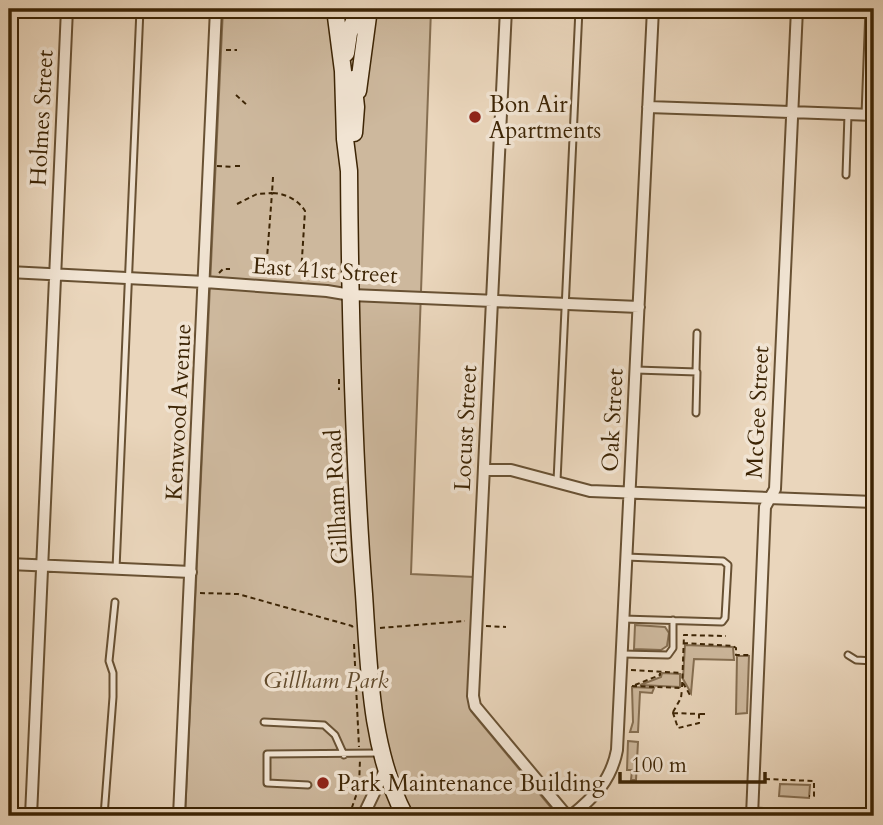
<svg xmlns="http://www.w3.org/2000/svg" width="883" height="825" viewBox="0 0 883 825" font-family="Cardo,serif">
<rect width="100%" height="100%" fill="#ead6bc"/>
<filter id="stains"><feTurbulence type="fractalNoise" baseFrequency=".00286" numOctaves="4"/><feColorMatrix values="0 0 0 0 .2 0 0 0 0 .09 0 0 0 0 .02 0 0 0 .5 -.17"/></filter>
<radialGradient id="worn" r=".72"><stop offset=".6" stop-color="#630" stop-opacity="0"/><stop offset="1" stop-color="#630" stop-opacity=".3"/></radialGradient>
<!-- green -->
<path fill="#cdb89d" stroke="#856e51" stroke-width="2" d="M223,9H431L411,574L474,577L468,699L471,711L558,816H185Z
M635,625L665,627L669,633L667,646L661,650L634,649Z
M685,645L733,647L734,660L694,659L691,693L683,679Z
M737,656H749L747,713L736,714Z
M662,673L680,674V687L640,685L661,677Z
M632,687L654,688L652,693L640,692L638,732H630L633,722Z
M628,741L638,742L636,780H631L632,770H627Z
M780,784L810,785L809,798L779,796Z"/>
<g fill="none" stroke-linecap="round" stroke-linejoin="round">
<!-- service casing -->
<g stroke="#685133" stroke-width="9">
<path id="service" d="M865,115L869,9
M846,175L848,114
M636,370L697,372L696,413
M696,371L697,333
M557,481L579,9
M116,569L140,9
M623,619L722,622L725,618L728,565L723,561L626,557
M622,654L668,655L673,648V620
M848,655L856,660L874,661
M264,722L324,725L335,735L344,755
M308,785L267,783V754L380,753
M752,811L861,816
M104,816L113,697V673L109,661L115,602"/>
</g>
<!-- minor casing -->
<g stroke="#685133" stroke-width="14">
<path id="minor" d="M506,9L473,696L475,706L567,816
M648,107L874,115
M9,272L205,282L327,291L351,295L639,307
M484,470H511L590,491L874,502
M9,564L191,572
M31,816L67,9
M179,816L216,9
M363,816L386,768
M571,816C594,797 611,781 617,750L653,9
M752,816L765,507L775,489L797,9"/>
</g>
<!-- secondary casing -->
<g stroke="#3d2505" stroke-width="19">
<path id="secondary" d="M335,9L343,71L345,139L349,171C350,312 353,453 364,594C369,668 370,749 405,816
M346,53L349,33L359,9
M353,79L356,107L354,133
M358,91L369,9"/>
</g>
<!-- path -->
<path stroke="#3d2505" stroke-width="2" stroke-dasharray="5 3.5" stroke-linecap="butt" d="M243,9L281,13L290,9
M226,50H237
M236,95L248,106
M217,166L234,167
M235,166H243
M273,177L272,193C284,193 299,200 305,211L301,274
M237,204L257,194L272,193L266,271
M219,273L223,269H230
M335,276L336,282
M339,379V390
M200,593L238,594L352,626L353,628
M486,626L506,627
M380,628L465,621
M683,643L733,646L736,648V655H749
M354,644L359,747
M631,670L681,673
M683,683L690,695H693
M635,685L660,675V673
M632,686L682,688L684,635L726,636
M673,712L681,698L682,689
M673,713L699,714V723L678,728Z
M700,714H706V716
M765,779L814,781V796H809
M349,816L359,787L360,759"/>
<!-- service -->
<use href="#service" stroke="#f1e4d3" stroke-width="5"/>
<!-- minor -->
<use href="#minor" stroke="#f1e4d3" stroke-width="10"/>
<!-- secondary -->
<use href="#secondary" stroke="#f1e4d3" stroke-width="16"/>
</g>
<!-- markers -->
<g fill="#8f2418" stroke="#f1e4d3" stroke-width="2.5">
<circle cx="475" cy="117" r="7"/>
<circle cx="323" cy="783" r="7"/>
</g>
<g text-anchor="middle" stroke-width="7" stroke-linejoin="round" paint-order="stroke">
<!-- poi labels -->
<g font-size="23" fill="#3d2505" stroke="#f1e4d3" text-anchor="start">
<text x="489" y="112">Bon Air<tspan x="489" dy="26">Apartments</tspan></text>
<text x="337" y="791">Park Maintenance Building</text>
</g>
<!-- street labels -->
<g font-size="23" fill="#3d2505" stroke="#f1e4d3">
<text transform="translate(41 118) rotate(-87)" y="8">Holmes Street</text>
<text transform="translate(325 270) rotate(4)" y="8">East 41st Street</text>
<text transform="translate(178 412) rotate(-87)" y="8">Kenwood Avenue</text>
<text transform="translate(757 412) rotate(-87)" y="8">McGee Street</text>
<text transform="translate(612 420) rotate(-87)" y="8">Oak Street</text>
<text transform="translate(465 428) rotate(-87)" y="8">Locust Street</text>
<text transform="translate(336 497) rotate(-93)" y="8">Gillham Road</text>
</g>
<!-- park labels -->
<g font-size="23" font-style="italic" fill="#614a2b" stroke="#f1e4d3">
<text x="326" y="688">Gillham Park</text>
</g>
</g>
<!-- margin -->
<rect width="883" height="825" fill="none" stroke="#ead6bc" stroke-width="35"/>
<rect x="10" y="10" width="862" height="804" fill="none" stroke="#3d2505" stroke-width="3.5"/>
<rect x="18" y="18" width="848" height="790" fill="none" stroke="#3d2505" stroke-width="2"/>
<!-- scale -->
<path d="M620 772v10h145v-10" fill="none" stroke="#3d2505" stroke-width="3.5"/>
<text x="631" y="772" font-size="21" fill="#3d2505" stroke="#f1e4d3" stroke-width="5" paint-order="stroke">100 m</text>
<rect width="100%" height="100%" filter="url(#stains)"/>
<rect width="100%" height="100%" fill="url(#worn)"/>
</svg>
